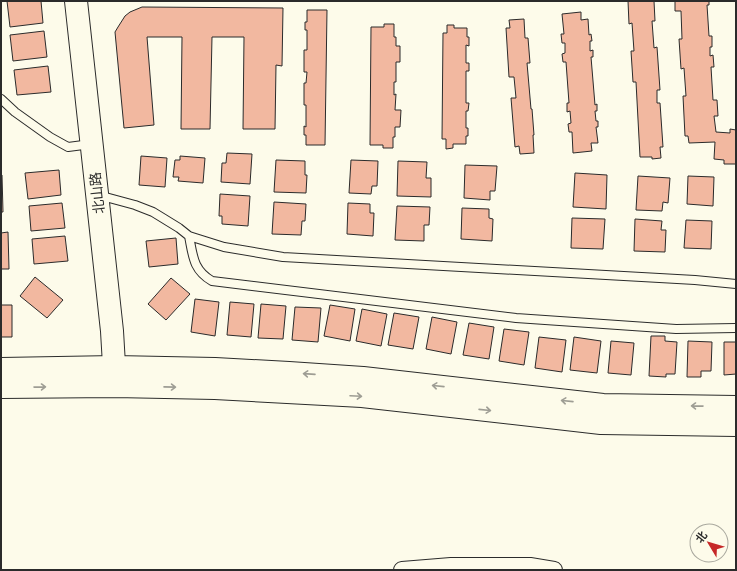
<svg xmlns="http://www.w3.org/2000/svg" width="737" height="571" viewBox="0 0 737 571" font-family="'Noto Sans','Noto Sans SC',sans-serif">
<rect width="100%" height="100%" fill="#fdfbea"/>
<!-- building -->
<path fill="#f2b8a0" stroke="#2b2b2b" d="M7,1H41L43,23L10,27Z
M628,1H654L655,21H652L654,48L657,47L660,90H657V103H660L663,147H660L661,158L652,159V157H640L636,82H633L631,51H634L632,23L629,24Z
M675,1H709V5H707L709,36H712V47H710V56L713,55L714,67H711L713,100H717L718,116H714L716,132L730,133V129L736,130V164H724V160L714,159L715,142L689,143L688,136H685L683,96H686L684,68L681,69L679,39H682L681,11H675Z
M142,7L283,8L282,66L276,65L275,129H243L244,37H212L210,129H181L182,37H147L154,125L124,128L115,32L118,27L125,16L130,12Z
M307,10H327L325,145H306V135H304V126L306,127V105H304V83H306L307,72H304V50H307V30H305V22H307Z
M581,12V20L588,19L589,35L591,34L592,41H590V51L593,50V57H591L595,105L597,104V111H595L596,121H598V127H596L598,143H591L592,151L573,153L572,132H569L568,124L571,123L570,111L567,112V103H569L566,62H563L562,54L565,53V43H562L561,34H564L562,14Z
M524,19L525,38H528L530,63H527L531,109H532L534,135H533L534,153L520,154L519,146L515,147L511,98H516L514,77H509L506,28H510L509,20Z
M384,24H394V37H396V46H400V62H396V82H394V95L396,94L395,110H401L400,127H395V137H393V148H383V145H370L371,27H384Z
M447,25H454V28H467V37H469V46L466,45V63H469V71H466V103H469L468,111H466V128H468V136H466V144H453V148L446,149V139H442L443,33H447Z
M44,31L47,57L13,61L10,35Z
M48,66L51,92L17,95L14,70Z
M227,153L252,154L250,184L221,182L222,163H226Z
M141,156L167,158L165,187L139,185Z
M180,156L205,158L203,183L178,181L179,177H173L175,160H180Z
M276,160L305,161V175H307L306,193L274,192Z
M351,160L378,161L377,186H372L371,194L349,193Z
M398,161L427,162L426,178H431V197L397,196Z
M465,165L497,166L495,191H490V200L464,198Z
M59,170L61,195L28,199L25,173Z
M575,173L607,175L606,209L573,207Z
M1,175H2L3,212H1Z
M638,176L670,178L668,203L663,202L662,211L636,210Z
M688,176L714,177L713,206L687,204Z
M220,194L250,196L248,226L222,224V216H219Z
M274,202L306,204L305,221H302L301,235L272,234Z
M62,203L65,228L31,231L29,206Z
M348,203L370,204V213H374L373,236L347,234Z
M397,206L430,207L429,225H424V241L395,240Z
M462,208L489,209V218L493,219L492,241L461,239Z
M572,218L605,219L603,249L571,248Z
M635,219L662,221L661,230H666L665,252L634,251Z
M686,220L712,221L711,249L684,248Z
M8,232L9,269H1V233Z
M65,236L68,261L34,264L32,239Z
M176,238L178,264L149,267L146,241Z
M35,277L63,300L47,318L20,296Z
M171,278L190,294L166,320L148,304Z
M195,299L219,302L215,336L191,332Z
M230,302L254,304L251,337L227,335Z
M261,304L286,306L283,339L258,338Z
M1,305H12V337H1Z
M330,305L355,309L350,341L324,336Z
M295,307L321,308L318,342L292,340Z
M362,309L387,314L381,346L356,341Z
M394,313L419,317L413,349L388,345Z
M432,317L457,322L451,354L426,349Z
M469,323L494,327L489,359L463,355Z
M504,329L529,332L524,365L499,361Z
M651,336H665V341L677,342L675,374H666V377L649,376Z
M539,337L566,340L562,372L535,368Z
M574,337L601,341L597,373L570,370Z
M611,341L634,343L631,375L608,373Z
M688,341L712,342L711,371H701V377H687Z
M724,342H736V374L724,375Z"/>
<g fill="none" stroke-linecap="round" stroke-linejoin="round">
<!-- lane casing -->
<g stroke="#2b2b2b" stroke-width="10">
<path id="lane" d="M1,99L15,112L50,137L68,147L91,144
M98,195L135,205L153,212L179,228L189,236L224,247L283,257L695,280L736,284
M189,236C193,256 193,270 212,281L516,318L676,329L736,328"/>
</g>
<!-- street casing -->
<g stroke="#2b2b2b" stroke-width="18">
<path id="street" d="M402,570L451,566H530L554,570"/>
</g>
<!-- secondary casing -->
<g stroke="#2b2b2b" stroke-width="24">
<path id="secondary" d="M76,1L112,331L115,382
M1,369L115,367L215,369L289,373L363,378L603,405L736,407
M1,387L115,386L215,388L362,396L601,423L736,425"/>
</g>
<!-- lane -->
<use href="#lane" stroke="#fdfbea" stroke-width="8"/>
<!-- street -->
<use href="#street" stroke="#fdfbea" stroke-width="16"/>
<!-- secondary -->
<use href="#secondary" stroke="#fdfbea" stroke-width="22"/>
</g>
<!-- one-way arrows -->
<defs><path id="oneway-shaft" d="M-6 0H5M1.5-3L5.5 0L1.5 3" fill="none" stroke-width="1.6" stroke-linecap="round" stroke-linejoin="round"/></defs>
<g stroke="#9e9d94">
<use href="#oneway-shaft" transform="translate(309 374) rotate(-176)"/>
<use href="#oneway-shaft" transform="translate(438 386) rotate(-174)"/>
<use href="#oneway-shaft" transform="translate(40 387) rotate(-1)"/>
<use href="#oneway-shaft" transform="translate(170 387) rotate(1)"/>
<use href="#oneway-shaft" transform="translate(356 396) rotate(3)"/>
<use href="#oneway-shaft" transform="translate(567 401) rotate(-174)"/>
<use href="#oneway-shaft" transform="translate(697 406) rotate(-179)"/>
<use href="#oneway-shaft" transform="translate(485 410) rotate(6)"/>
</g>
<g text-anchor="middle" stroke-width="3" stroke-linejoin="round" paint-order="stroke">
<!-- street labels -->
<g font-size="14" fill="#2b2b2b" stroke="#fdfbea">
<text transform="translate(97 193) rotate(-96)" y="5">北山路</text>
</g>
</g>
<!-- border -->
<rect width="737" height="571" fill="none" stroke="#2b2b2b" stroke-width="4"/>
<!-- north arrow -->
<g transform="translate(709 543) rotate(308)"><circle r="19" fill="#fdfbea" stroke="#a9a89e"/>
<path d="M0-3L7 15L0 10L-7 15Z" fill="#c62828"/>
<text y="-6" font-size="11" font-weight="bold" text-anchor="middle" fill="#2b2b2b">北</text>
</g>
</svg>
